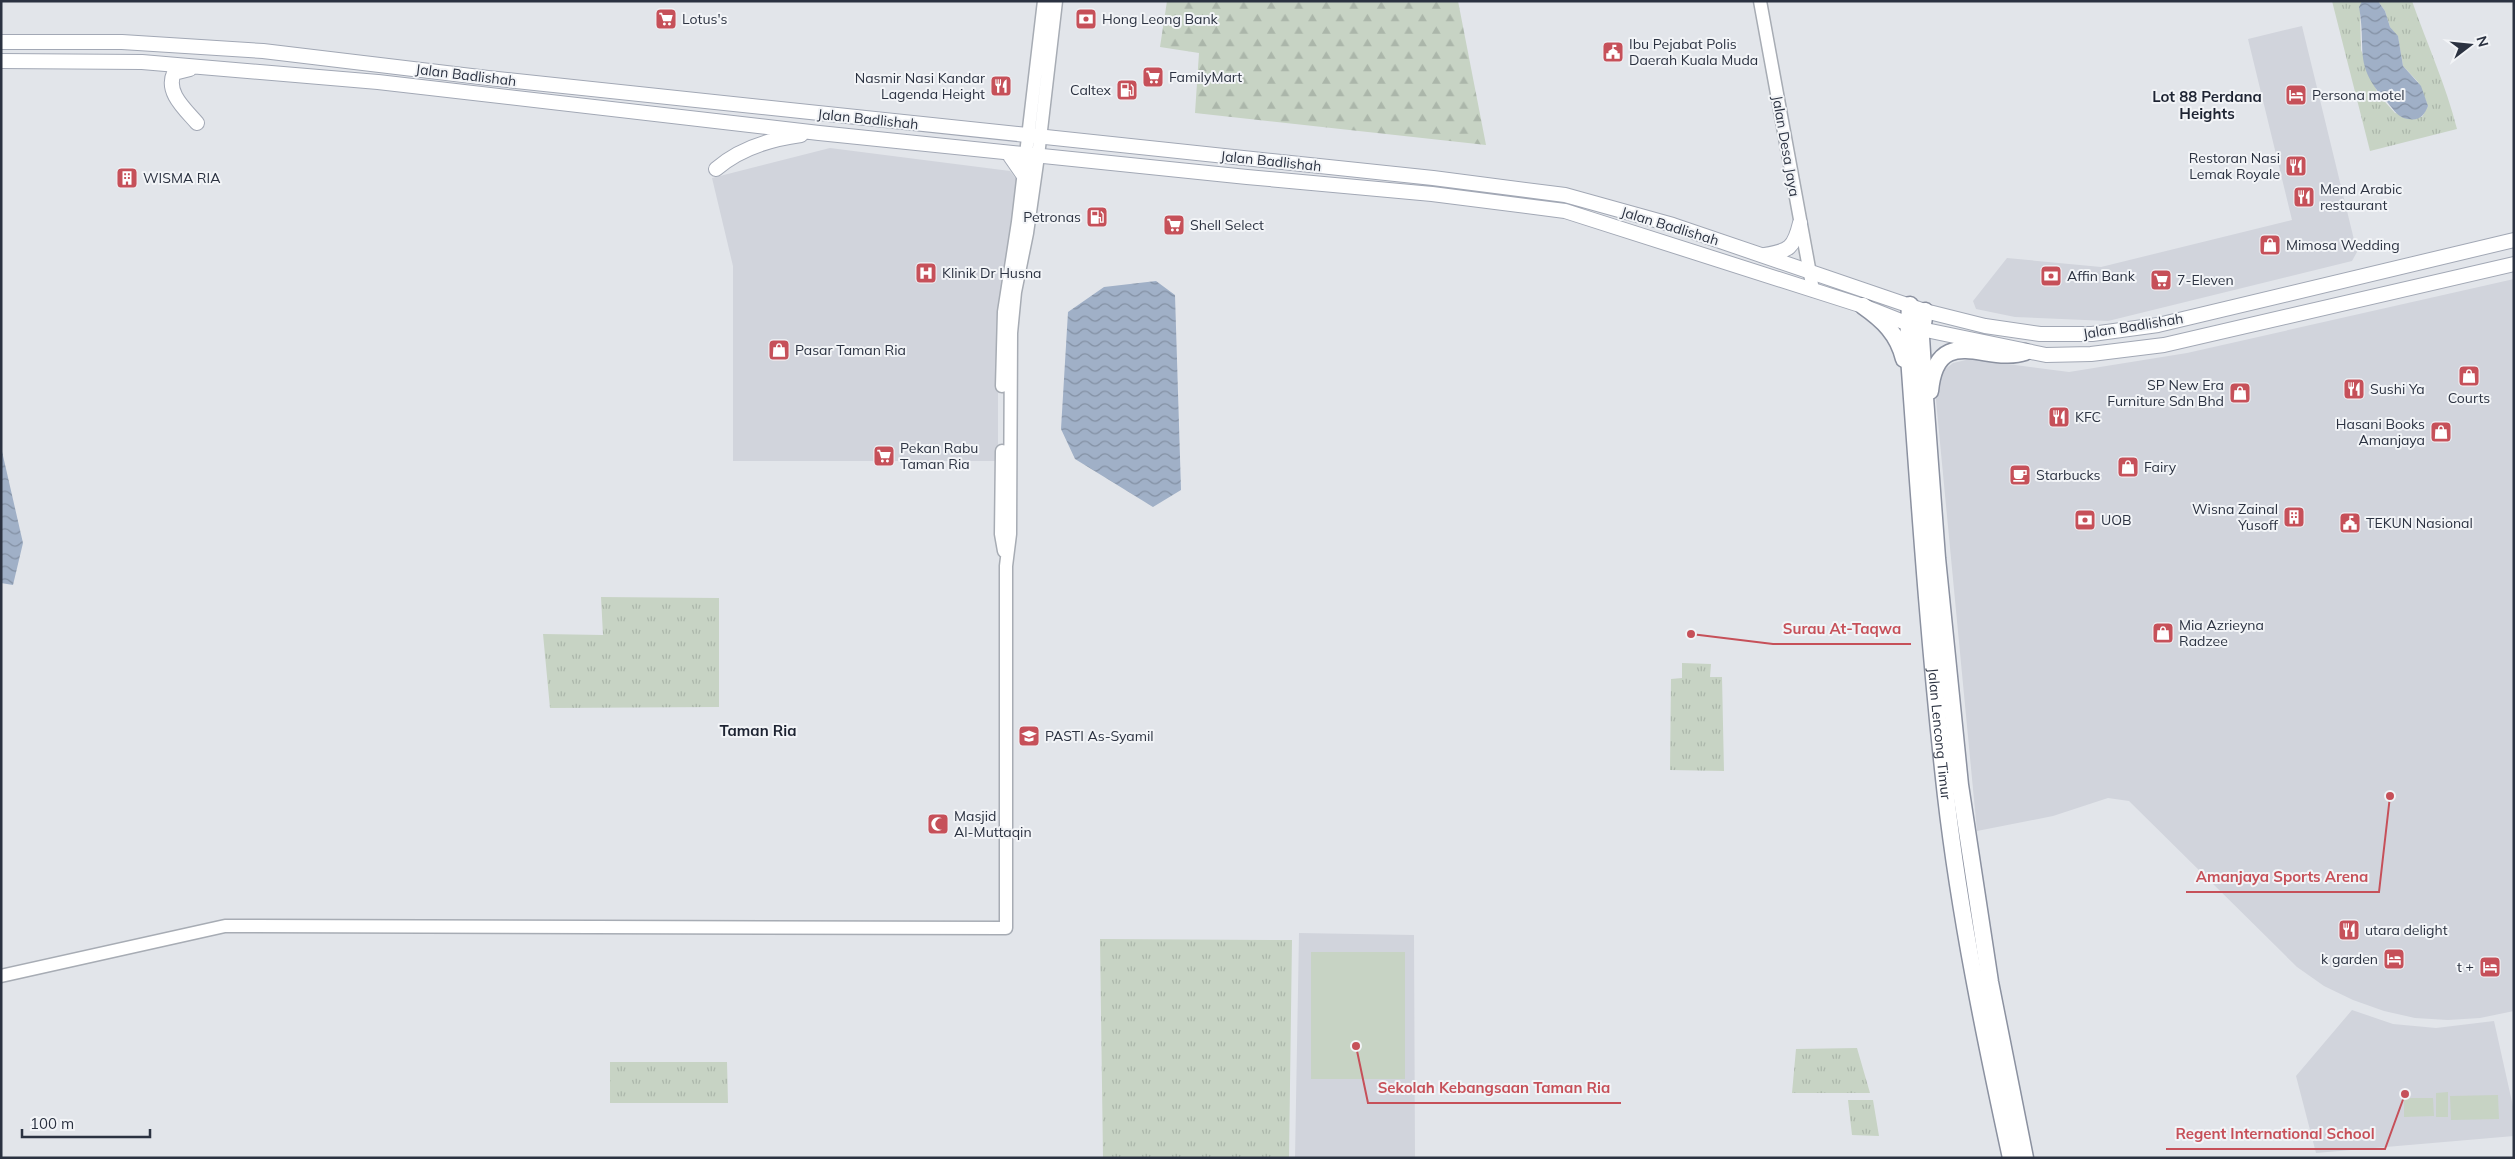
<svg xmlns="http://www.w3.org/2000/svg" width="2515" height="1159" viewBox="0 0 2515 1159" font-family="Mulish,sans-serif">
<defs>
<pattern id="forest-firs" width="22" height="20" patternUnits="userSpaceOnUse" patternTransform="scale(1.25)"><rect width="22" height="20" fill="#c7d3c4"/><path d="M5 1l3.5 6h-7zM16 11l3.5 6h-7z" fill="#abb6aa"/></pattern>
<pattern id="park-tufts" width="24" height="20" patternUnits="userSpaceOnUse" patternTransform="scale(1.25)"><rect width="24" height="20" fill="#c7d3c4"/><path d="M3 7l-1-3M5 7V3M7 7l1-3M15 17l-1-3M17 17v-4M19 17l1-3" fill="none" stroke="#abb6aa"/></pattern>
<pattern id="water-waves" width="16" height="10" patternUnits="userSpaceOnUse" patternTransform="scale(1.25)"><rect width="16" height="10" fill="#a0b0c7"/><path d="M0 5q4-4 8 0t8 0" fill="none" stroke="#8390a3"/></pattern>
</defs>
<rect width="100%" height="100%" fill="#e2e5ea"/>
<!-- built -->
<path fill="#d1d4dc" d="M2302,26L2357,252L2352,261L2108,321L2015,317L1976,309L1973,301L2007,258L2101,267L2292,220L2248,39Z
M830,148L1010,171L1017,180L998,331V461H733V266L712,178Z
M2514,279V1011L2480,1018L2448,1020L2415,1018L2384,1011L2353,1000L2324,986L2297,967L2129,801L2108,798L2053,816L1977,831L1935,390L1944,370L1953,363L1970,359L2069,372L2187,353Z
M1299,933L1414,935L1415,1158H1295Z
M2352,1010L2393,1024L2436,1028L2494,1021L2514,1111V1136L2316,1153L2296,1076Z"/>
<!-- green -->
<path fill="#c7d3c4" d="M1311,952H1405V1079H1311Z
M2448,1092V1117H2436V1093Z
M2498,1095L2499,1119L2451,1120L2450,1096Z
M2404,1098H2433L2434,1116L2404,1117Z"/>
<!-- forest -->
<path fill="url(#forest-firs)" d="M1167,1H1458L1486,145L1195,113L1199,53L1160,47Z"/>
<!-- park -->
<path fill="url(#park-tufts)" d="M2332,1H2362L2360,14L2361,50L2378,94L2395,113L2422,117L2428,106L2418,82L2403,66L2398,37L2390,27L2385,11L2378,1H2412C2427,44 2446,85 2457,129L2370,151Z
M601,597L719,598V707L550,708L543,634L603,635Z
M1682,663L1711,664L1710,677H1722L1724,771L1670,770L1671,679L1682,678Z
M1100,939L1292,940L1289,1158H1103Z
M1857,1048L1870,1093H1792L1796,1049Z
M610,1062H727L728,1103H610Z
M1848,1100H1873L1879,1136L1852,1135Z"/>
<!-- water -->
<path fill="url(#water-waves)" d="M2362,1H2378L2385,11L2390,27L2398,36L2403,66L2421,86L2428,106C2424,116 2419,121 2408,119C2398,118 2394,110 2388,103C2352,64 2367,52 2359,7Z
M1156,281L1175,295L1181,490L1153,507L1075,459L1061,429L1068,312L1104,287Z
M1,447L23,543L13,585L1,583Z"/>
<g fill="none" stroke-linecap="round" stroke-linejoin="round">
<!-- secondary casing -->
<g stroke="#a7acb4" stroke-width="15">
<path id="secondary" d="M1760,1L1813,290
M1002,386L1004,312L1018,222L1044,1
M1002,451L1001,534L1004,551
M1,976L225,926L1006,928V566L1010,534L1011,333L1015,292L1027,233L1038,156L1056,1"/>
</g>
<!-- primary casing -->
<g stroke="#a2a8b5" stroke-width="16">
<path id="primary" d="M1,42H122L263,51L488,78L1433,178L1565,195L1673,225L1925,311L1985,326L2040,334H2092L2158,325L2514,240
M1,61L142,62L378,82L819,133L1247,177L1432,194L1565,211L1863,306L1921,329L2046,355L2091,354L2164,345L2514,264
M190,69L174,73C165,92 185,109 197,123
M1008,153L1024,176
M716,169C739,149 771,139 801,135
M1765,255C1789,251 1794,248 1800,223"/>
</g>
<!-- highway casing -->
<g stroke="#8b91a0" stroke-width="19">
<g id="highway">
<path id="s1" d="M1910,305L1908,343C1919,494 1929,645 1946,796C1960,917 1985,1038 2011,1158"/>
<path d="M1863,306C1883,320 1898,334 1904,359"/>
<path d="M1925,311L1921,337L1924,384L1937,558L1960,785L1990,982L2025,1158"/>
<path d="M1930,391C1937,321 1988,365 2025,352"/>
</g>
</g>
<!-- secondary -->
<use href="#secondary" stroke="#fff" stroke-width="12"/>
<!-- primary -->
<use href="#primary" stroke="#fff" stroke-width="14"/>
<!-- highway -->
<use href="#highway" stroke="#fff" stroke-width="16"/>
</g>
<!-- icons -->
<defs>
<g id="supermarket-square" transform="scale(1.125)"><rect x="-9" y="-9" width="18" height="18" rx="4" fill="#c65059" stroke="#f2f4f7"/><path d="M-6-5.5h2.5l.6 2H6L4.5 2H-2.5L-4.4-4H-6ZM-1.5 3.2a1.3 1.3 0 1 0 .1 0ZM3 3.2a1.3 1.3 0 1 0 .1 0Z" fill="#fff"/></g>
<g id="bank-square" transform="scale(1.125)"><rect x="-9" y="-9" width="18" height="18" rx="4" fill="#c65059" stroke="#f2f4f7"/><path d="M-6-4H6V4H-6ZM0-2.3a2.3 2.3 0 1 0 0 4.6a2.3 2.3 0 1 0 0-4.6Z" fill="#fff"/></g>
<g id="civic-square" transform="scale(1.125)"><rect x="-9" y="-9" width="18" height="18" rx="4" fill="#c65059" stroke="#f2f4f7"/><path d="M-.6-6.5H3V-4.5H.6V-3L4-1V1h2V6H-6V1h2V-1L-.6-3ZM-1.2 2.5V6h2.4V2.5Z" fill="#fff"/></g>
<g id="restaurant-square" transform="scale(1.125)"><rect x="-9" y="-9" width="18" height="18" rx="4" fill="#c65059" stroke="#f2f4f7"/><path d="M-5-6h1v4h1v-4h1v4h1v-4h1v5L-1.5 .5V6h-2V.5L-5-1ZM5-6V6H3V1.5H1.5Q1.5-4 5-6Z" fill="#fff"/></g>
<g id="fuel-square" transform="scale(1.125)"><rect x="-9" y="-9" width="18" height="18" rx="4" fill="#c65059" stroke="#f2f4f7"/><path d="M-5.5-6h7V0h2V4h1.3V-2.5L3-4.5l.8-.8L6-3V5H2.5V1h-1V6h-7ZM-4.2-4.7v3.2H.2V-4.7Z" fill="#fff"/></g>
<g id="hotel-square" transform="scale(1.125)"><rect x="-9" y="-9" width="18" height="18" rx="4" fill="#c65059" stroke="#f2f4f7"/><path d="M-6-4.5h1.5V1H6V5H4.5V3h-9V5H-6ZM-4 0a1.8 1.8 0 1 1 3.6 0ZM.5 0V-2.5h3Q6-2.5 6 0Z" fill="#fff"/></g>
<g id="building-square" transform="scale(1.125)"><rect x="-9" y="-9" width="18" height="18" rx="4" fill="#c65059" stroke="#f2f4f7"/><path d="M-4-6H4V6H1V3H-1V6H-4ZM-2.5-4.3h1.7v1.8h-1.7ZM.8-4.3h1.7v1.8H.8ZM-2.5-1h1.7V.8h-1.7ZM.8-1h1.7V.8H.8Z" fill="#fff"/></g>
<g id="shop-square" transform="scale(1.125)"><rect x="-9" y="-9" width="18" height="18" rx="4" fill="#c65059" stroke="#f2f4f7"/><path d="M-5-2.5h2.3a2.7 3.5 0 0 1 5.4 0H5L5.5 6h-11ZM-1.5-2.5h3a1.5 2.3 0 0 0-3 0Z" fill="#fff"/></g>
<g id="hospital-square" transform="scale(1.125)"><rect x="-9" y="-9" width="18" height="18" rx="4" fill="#c65059" stroke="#f2f4f7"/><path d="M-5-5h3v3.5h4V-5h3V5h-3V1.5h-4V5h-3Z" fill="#fff"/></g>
<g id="cafe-square" transform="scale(1.125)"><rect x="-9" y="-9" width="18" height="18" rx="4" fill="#c65059" stroke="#f2f4f7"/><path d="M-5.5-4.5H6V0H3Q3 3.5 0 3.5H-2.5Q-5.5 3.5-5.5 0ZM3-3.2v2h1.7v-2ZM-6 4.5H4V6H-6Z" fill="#fff"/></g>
<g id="school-square" transform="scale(1.125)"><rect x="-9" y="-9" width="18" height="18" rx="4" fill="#c65059" stroke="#f2f4f7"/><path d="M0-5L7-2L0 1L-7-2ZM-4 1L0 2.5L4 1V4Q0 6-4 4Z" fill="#fff"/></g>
<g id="mosque-square" transform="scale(1.125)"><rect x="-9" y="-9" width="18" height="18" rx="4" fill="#c65059" stroke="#f2f4f7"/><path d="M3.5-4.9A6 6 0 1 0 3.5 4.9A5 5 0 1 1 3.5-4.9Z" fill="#fff"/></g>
</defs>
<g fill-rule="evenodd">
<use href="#supermarket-square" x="666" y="19"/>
<use href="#bank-square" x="1086" y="19"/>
<use href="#civic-square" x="1613" y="52"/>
<use href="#supermarket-square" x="1153" y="77"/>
<use href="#restaurant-square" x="1001" y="86"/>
<use href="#fuel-square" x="1127" y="90"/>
<use href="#hotel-square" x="2296" y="95"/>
<use href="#restaurant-square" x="2296" y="166"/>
<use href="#building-square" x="127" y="178"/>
<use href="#restaurant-square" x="2304" y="197"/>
<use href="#fuel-square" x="1097" y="217"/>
<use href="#supermarket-square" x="1174" y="225"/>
<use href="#shop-square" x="2270" y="245"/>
<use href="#hospital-square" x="926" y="273"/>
<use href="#bank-square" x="2051" y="276"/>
<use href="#supermarket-square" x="2161" y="280"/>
<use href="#shop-square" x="779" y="350"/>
<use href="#shop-square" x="2469" y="376"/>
<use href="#restaurant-square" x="2354" y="389"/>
<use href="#shop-square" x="2240" y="393"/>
<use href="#restaurant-square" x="2059" y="417"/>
<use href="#shop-square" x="2441" y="432"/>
<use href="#supermarket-square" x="884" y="456"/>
<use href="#shop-square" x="2128" y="467"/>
<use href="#cafe-square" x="2020" y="475"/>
<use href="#building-square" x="2294" y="517"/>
<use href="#bank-square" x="2085" y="520"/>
<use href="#civic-square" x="2350" y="523"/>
<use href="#shop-square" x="2163" y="633"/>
<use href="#school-square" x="1029" y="736"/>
<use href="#mosque-square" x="938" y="824"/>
<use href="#restaurant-square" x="2349" y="930"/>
<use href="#hotel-square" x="2394" y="959"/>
<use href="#hotel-square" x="2490" y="967"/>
</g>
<g text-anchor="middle" stroke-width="4" stroke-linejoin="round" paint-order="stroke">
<!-- poi labels -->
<g font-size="14" fill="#2b3241" stroke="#f2f4f7" text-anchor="start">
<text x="682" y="24">Lotus's</text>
<text x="1102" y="24">Hong Leong Bank</text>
<text x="1629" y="49">Ibu Pejabat Polis<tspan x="1629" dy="16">Daerah Kuala Muda</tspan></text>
<text x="1169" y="82">FamilyMart</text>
<text x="985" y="83" text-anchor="end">Nasmir Nasi Kandar<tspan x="985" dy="16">Lagenda Height</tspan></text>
<text x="1111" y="95" text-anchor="end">Caltex</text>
<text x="2312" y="100">Persona motel</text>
<text x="2280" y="163" text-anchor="end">Restoran Nasi<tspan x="2280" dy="16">Lemak Royale</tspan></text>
<text x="143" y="183">WISMA RIA</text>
<text x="2320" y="194">Mend Arabic<tspan x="2320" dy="16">restaurant</tspan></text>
<text x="1081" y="222" text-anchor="end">Petronas</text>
<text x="1190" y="230">Shell Select</text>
<text x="2286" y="250">Mimosa Wedding</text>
<text x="942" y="278">Klinik Dr Husna</text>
<text x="2067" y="281">Affin Bank</text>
<text x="2177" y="285">7-Eleven</text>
<text x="795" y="355">Pasar Taman Ria</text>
<text x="2224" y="390" text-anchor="end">SP New Era<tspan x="2224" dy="16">Furniture Sdn Bhd</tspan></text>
<text x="2370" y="394">Sushi Ya</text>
<text x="2469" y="403" text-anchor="middle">Courts</text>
<text x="2075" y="422">KFC</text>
<text x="2425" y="429" text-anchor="end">Hasani Books<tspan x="2425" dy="16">Amanjaya</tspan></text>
<text x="900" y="453">Pekan Rabu<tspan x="900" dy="16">Taman Ria</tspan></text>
<text x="2144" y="472">Fairy</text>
<text x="2036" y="480">Starbucks</text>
<text x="2278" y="514" text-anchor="end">Wisna Zainal<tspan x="2278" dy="16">Yusoff</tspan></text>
<text x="2101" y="525">UOB</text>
<text x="2366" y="528">TEKUN Nasional</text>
<text x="2179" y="630">Mia Azrieyna<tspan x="2179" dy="16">Radzee</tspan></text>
<text x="1045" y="741">PASTI As-Syamil</text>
<text x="954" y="821">Masjid<tspan x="954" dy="16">Al-Muttaqin</tspan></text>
<text x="2365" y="935">utara delight</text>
<text x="2378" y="964" text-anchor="end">k garden</text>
<text x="2474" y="972" text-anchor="end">t +</text>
</g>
<!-- street labels -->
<g font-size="14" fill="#2b3241" stroke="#f2f4f7">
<text transform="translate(466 75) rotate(7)" y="5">Jalan Badlishah</text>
<text transform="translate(868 119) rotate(6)" y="5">Jalan Badlishah</text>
<text transform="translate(1786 146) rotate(80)" y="5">Jalan Desa Jaya</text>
<text transform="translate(1271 161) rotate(6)" y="5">Jalan Badlishah</text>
<text transform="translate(1670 226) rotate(17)" y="5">Jalan Badlishah</text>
<text transform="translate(2133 326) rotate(-9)" y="5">Jalan Badlishah</text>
<text dy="5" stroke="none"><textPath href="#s1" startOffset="430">Jalan Lencong Timur</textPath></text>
</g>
<!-- neighbourhood labels -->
<g font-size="15" font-weight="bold" fill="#1d2332" stroke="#f2f4f7">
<text x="2207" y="102">Lot 88 Perdana<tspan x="2207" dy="17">Heights</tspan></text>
<text x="758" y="736">Taman Ria</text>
</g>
</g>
<!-- callouts -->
<path fill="none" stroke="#c65059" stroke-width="2" d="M1691 634L1773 644H1911M2390 796L2379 892H2186M1356 1046L1368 1103H1621M2405 1094L2385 1149H2166"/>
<g fill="#c65059" stroke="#f2f4f7" stroke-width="2">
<circle cx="1691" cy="634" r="5"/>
<circle cx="2390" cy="796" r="5"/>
<circle cx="1356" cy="1046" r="5"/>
<circle cx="2405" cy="1094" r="5"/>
</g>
<g font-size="15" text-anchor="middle" font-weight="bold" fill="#c65059" stroke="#f2f4f7" stroke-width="4" stroke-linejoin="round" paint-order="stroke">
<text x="1842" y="634">Surau At-Taqwa</text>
<text x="2282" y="882">Amanjaya Sports Arena</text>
<text x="1494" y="1093">Sekolah Kebangsaan Taman Ria</text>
<text x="2275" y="1139">Regent International School</text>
</g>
<!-- border -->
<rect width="2515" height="1159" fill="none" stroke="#2b3241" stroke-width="5"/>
<!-- north arrow -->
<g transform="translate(2470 45) rotate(74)" stroke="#f2f4f7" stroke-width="4" paint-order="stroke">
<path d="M0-4L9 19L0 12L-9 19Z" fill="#2b3241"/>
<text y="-8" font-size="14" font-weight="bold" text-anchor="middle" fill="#2b3241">N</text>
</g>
<!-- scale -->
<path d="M22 1129v8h128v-8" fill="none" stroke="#2b3241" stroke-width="2.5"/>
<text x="30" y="1129" font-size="15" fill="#2b3241" stroke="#f2f4f7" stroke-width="4" paint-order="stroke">100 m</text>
</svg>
